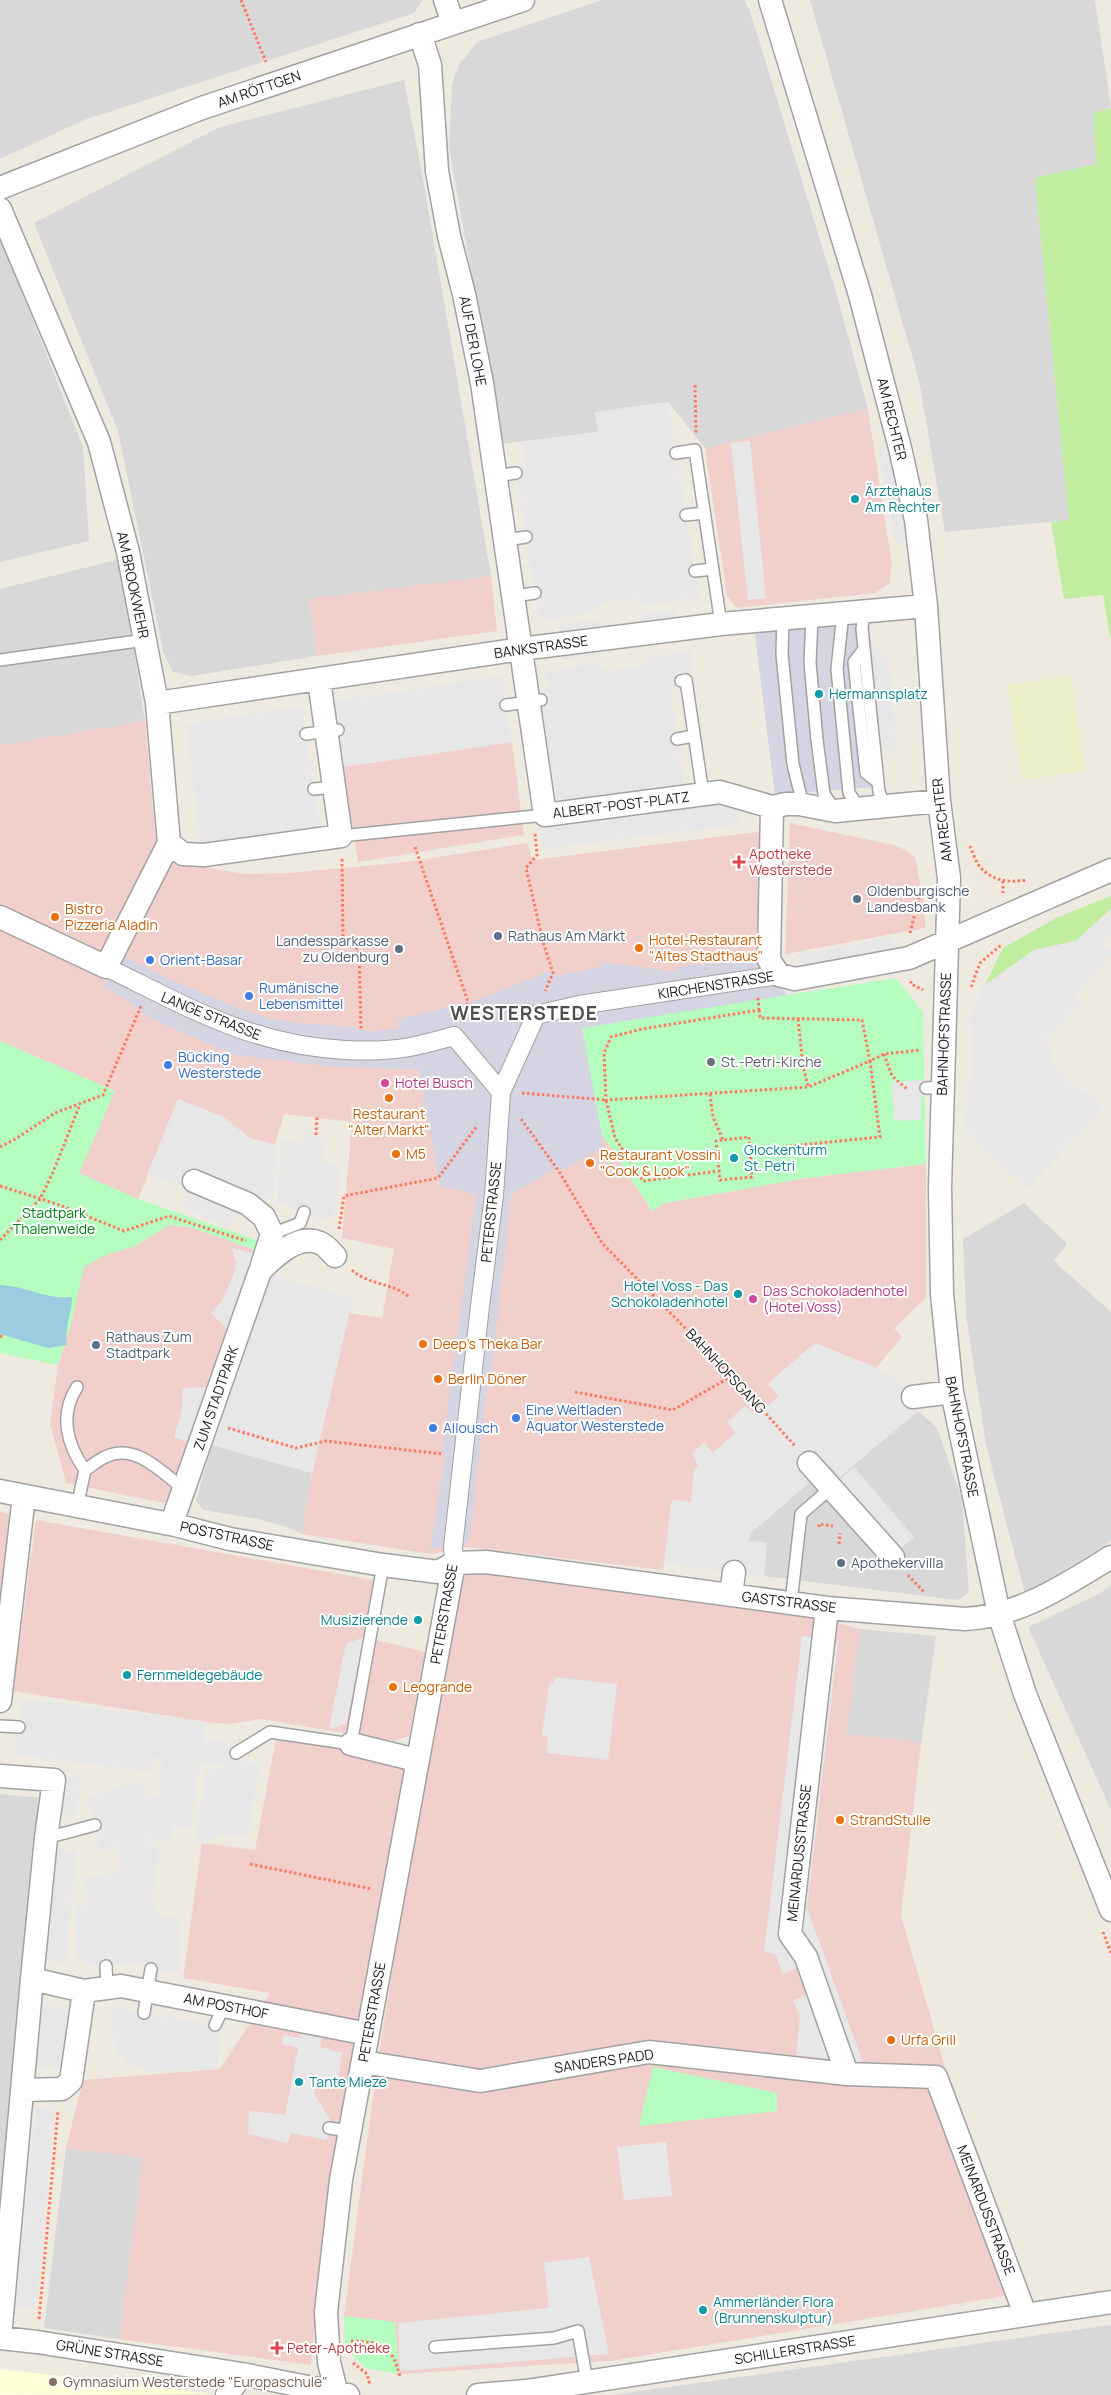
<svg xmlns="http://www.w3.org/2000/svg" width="1111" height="2395" viewBox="0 0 1111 2395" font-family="Manrope,sans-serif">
<rect width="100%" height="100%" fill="#eeeadf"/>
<!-- residential -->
<path fill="#d9d8d8" d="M0,0H423L414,13L84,120L0,159Z
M602,0H744L750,11L835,289L868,409L705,448L668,402L595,412L598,432L502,444L449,148L452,84L459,65L477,42Z
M810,0H1095L1111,107L1094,114L1096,164L1035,178L1069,520L945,532L919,380Z
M404,80L423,179L491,576L309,600L317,656L192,676L173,672L164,655L118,431L34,223L220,127Z
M0,237L83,447L89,541L0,562Z
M120,559L145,721L0,745V589Z
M1024,1203L1067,1244L1054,1261L1111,1312V1540L1106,1545L1025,1594L986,1445L966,1314L963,1239Z
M918,1411L937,1428L962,1499L969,1592L958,1600L764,1576L767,1543L749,1541L751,1533L829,1465L840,1476Z
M212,1445L312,1473L302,1534L284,1526L257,1519L203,1510L196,1501Z
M1111,1585V1810L1028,1627L1099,1594Z
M860,1629L936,1636L921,1744L907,1740L840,1734L847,1732Z
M0,1794L43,1798L0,2234Z
M66,2148L143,2158L119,2339L44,2328Z
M1111,2325V2395H612Z"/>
<!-- commercial -->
<path fill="#f1d0cc" d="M868,409L892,565L889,584L875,593L737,608L727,596L705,448Z
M491,576L497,631L317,656L309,599Z
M145,721L156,842L181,864L246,874L288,873L407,862L527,843L533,860L766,831L761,967L565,982L378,1037L272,1028L170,987L0,907V745Z
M512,742L524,835L358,862L343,767Z
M790,823L898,846L915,857L925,908V928L785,954Z
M0,929L151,1002L428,1063L600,1131L652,1211L664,1203L806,1178L926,1164V1298L894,1328L902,1337L876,1368L815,1343L768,1384L779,1396L757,1415L745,1406L727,1422L736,1433L713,1453L704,1443L692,1454L699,1466L694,1470L691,1503L672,1500L663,1570L467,1547L431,1554L302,1534L312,1473L349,1313L382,1318L394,1249L342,1238L352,1122L284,1114L275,1144L249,1138L178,1102L138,1199L78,1173L115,1091L0,1041Z
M169,1225L190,1227L259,1251L168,1504L66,1483L50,1424L58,1365L71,1324L83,1267L103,1256L135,1246Z
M0,1512L11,1514L0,1602Z
M36,1520L373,1580L364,1637L426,1652L409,1736L394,1741L260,1719L230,1724L206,1722L13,1691Z
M475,1571L791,1610L860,1629L847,1732L842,1734L907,1740L921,1744L901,1915L1011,2295L611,2361L399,2374L395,2322L344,2316L376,2073L421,1789L462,1577Z
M276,1739L349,1749L407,1763L337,2137L321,2255L311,2365L119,2339L143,2158L66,2148L83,2080L220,2069L270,1993L183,1978L202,1843L255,1850Z"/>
<!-- education -->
<path fill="#fdffd7" d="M0,2369L213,2394L0,2395Z"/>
<!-- farmland -->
<path fill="#eaefc8" d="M1071,676L1085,771L1022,780L1008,685Z"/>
<!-- grass -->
<path fill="#c1eda0" d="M1111,108V637H1110L1103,595L1064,599L1051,522L1069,520L1035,178L1096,164L1094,113Z
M1111,896V909L1076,941L1034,950L985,985L1003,948L1056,918Z"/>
<!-- park -->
<path fill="#b6fdc0" d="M896,978L923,1012L926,1164L806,1178L665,1203L652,1211L600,1131L582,1027Z
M0,1041L115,1091L79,1173L138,1199L262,1242L259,1251L190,1227L169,1225L135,1246L103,1256L84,1267L71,1324L58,1365L0,1353Z
M653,2067L777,2093V2111L639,2126Z
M344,2316L395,2322L399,2374L366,2368L345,2348Z"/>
<!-- parking -->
<path fill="#e7e7e7" d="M668,402L699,597L643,606L633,598L601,603L591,613L539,621L515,466L526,464L522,442L598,432L595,412Z
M750,441L766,598L748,600L731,443Z
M892,446L911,541L896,544L878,449Z
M673,610L679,616L640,621L643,613Z
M595,620L604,626L556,633L562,624Z
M871,645L888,659L898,756L878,743Z
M602,647L596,655L565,660L560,653Z
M691,650L693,668L670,692L684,785L565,804L557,800L541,700L549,688L545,672L598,663L608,671L643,666L652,657Z
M502,676L512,742L343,767L333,701Z
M302,706L320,827L201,845L186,724Z
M723,801L737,806L739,825L542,849L540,827Z
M1111,909V935L1103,943L1111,950V955L1074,995L1082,1003L1047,1038L1055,1070L1104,1106L1028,1189L964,1130L972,1064L970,1018L982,987L1034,950L1076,941Z
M890,937L899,949L805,966L796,955Z
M925,1080L926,1096L921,1097V1120L894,1121L892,1082Z
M178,1099L222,1116L251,1139L278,1146L273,1199L266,1200L198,1173L236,1207L229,1227L184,1208L191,1189L147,1175Z
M305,1134L324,1137L322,1162L341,1165L333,1220L315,1218L294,1207L276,1203L282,1140L303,1143Z
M232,1248L256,1254L230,1332L211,1313L221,1302L233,1277L236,1263Z
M268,1274L353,1298L312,1473L213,1445Z
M815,1343L876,1368L909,1387L918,1411L840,1477L829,1465L751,1533L749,1541L767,1543L764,1576L664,1564L672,1500L691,1502L694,1470L699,1466L692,1454L704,1443L713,1453L736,1433L727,1422L745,1406L757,1415L779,1396L768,1384Z
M211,1387L192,1444L174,1437L182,1410L183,1388Z
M854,1467L914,1537L897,1552L837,1482Z
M802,1636L838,1642L807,1908L863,2063L796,2055L800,2017L793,2000L807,1995L797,1968L782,1974L776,1955L764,1952Z
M364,1637L346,1724L329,1729L346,1644Z
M556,1677L617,1684L608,1760L546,1753L548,1737L542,1735L549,1683L554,1684Z
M23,1699L206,1722L204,1741H222L247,1761L259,1764L248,1838L222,1834L194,1847L207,1768L222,1769L223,1765L191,1763L200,1765L190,1829L172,1826L169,1841L152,1838L100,1852L87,1796L140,1781L147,1799L158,1796L163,1758L154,1757L151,1772L15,1755Z
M63,1775L81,1778L76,1816L58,1814Z
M151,1839L159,1854L150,1904L158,1908V1917L178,1918L180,1972L160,1973L140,1964L96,1967L77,1958L75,1902L91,1906L83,1880L123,1868L118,1849Z
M56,1848L77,1852L65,1963L42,1959Z
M40,2001L57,2012L58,2005L74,2012L64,2074L50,2065L48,2072L29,2060Z
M113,2008L227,2027L218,2037V2069L148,2071L128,2063L116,2050L110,2028Z
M302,2030L323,2034L320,2047L342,2053L337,2089L316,2085L314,2094L330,2120L327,2140L291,2133L288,2143L248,2134L249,2111L285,2115L298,2048L282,2044L284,2035L300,2038Z
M55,2106L36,2304L15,2310L36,2109Z
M666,2142L672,2196L624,2200L617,2147Z
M589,2257L609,2354L400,2371L398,2323L549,2308L544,2263Z"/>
<!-- plaza -->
<path fill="#d4d4e3" d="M869,619L883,786L775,795L755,634Z
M120,954L167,978L235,1007L272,1019L298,1023L354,1027L369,1032L399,1028L398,1019L474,1001L550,971L556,976L600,967L599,961L675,972L676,967L752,960L788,995L582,1028L604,1146L565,1169L553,1170L511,1194L490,1386L487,1387L469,1542L430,1550L445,1457L442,1452L476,1196L465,1191L441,1187L437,1171L430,1125L425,1115L420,1070L326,1066L235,1055L154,1020L119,995L104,987Z"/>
<!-- water -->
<path fill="#9bccdf" d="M0,1285C25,1286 47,1300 72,1297C72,1314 64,1327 67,1345L48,1348L0,1334Z"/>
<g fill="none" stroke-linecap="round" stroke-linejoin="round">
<!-- service casing -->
<g stroke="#a2a2a2" stroke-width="14">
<path id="service" d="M676,453L695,450L721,624
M495,476L516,473
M686,515L704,513
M505,540L526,537
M695,571L713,569
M514,596L535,593
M864,611L862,629L879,792L885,806
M843,613L837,669L849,793L860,809
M812,616L810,663L817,740L824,794L835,810
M783,619L782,654L793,764L801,797L809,804
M864,649L854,662L866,773L878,782
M0,660L145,640
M681,681L686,680L703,794
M506,705L541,700
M306,734L338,730
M677,739L694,736
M314,789L334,787
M341,836L545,815
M926,1088L942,1087
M272,1234L300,1223L304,1212
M77,1387C59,1415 67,1445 85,1470
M77,1507L85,1470C92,1466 98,1460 105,1457C136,1442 162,1473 184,1489
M791,1603L801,1514L831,1488
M0,1726L19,1727
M236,1753L270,1732L351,1744L383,1565
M46,1838L95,1825
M106,1966L107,1989
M144,2013L151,1969
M215,2025L224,2006
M329,2128L349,2131
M435,2347L554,2338L578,2331L587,2382"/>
</g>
<!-- pedestrian casing -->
<g stroke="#a2a2a2" stroke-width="20">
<path id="pedestrian" d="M106,967C188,1007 251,1045 345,1050C366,1051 389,1051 410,1047C425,1044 439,1040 454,1036L501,1092
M454,1563L453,1547L480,1306L494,1195L501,1092L536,1015L579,1005L779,975"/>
</g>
<!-- minor casing -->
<g stroke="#a2a2a2" stroke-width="25">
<path id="minor" d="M445,0L453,23
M770,0L860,295L900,448L916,520L926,606L939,801L949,878L940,1188L942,1294L952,1392L999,1614L1025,1694L1111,1910
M420,34L430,65L437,171L449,236L464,294L482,383L545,815L720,792L772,807L786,804H799L835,811L939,801
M0,188L202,108L523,0
M0,209L99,442L128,552L157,703L169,843L106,967L0,917
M157,703L521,649L721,624L926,606
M772,807L769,960L779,975L795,979L909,958L1111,870
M169,843L183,854L204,855L341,836L319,680
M194,1181L248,1204L264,1217L272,1234L262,1265
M913,1397L952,1392
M809,1463L893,1557
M0,1491L175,1525L230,1539L383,1565L438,1572L454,1563L486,1562L827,1608L965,1619C1020,1616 1065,1585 1111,1557
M175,1525V1514L260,1271C274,1257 298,1233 320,1243C326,1245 331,1252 335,1256
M731,1595L734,1572
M827,1608L790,1934L806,1957L847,2074L936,2077L1025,2314
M0,1701L24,1496
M351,1744L416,1760
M0,1776L54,1780L46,1838L32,1979
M363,2062L480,2081L649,2052L847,2074
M23,2090L62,2089L71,2081L84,1991
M0,2337L32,1979L84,1991L121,1986L368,2034
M0,2338L37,2342L242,2374L348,2395
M227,2395L242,2374
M337,2395L329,2362L326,2312L341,2180L454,1563
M478,2395L526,2391L1111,2302"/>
</g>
<!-- path -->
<path stroke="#ff785f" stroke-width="3" stroke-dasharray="2.5 2.5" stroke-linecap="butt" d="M241,0L266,62
M695,385L696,434
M535,834L537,855L526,868L543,942L553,973L545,991
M970,846C973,853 976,863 981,868C993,881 1010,883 1026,880
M415,847L468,1002L462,1018
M342,859L343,938L359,950L361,1030
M1003,881V893
M910,933L920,893L927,890
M911,981V984L923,990
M971,987L980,963L1001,945
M758,998L759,1010
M759,1010L760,1018L862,1020L870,1061L808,1087L606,1100L604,1053L611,1037L642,1029Z
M798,1019L803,1065L808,1087
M884,1054L892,1076L907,1089
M522,1093L606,1100L615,1138L643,1181L719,1171
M710,1094L713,1117L723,1140
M521,1119L558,1170L602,1243L732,1376L795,1446
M316,1135L317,1116
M749,1137L752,1177L720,1180L716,1141Z
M0,1147L17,1138L55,1113L103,1095L141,1006
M750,1150L880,1137L870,1061L884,1054L921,1050
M0,1186L57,1204L124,1231L169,1216L246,1241
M339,1229L344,1196L438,1178L477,1126
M0,1240L40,1199L54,1170L80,1104
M352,1270C368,1285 394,1283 409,1297
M0,1336L3,1337
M575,1392L673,1410L732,1376
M228,1428L296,1448L326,1441L443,1454
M819,1527V1524L833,1526
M839,1544L840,1533
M908,1575L924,1592
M250,1864L372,1889
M1103,1932L1111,1953
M39,2319L58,2111
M351,2341C384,2342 392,2346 400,2377
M353,2363L367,2374L370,2385"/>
<!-- service -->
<use href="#service" stroke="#fff" stroke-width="11"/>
<!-- pedestrian -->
<use href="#pedestrian" stroke="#fff" stroke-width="18"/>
<!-- minor -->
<use href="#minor" stroke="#fff" stroke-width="22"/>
</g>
<!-- markers -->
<g fill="#0f9aa8" stroke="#fff" stroke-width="2">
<circle cx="855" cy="499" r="5"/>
<circle cx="819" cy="694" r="5"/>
<circle cx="734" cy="1158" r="5"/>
<circle cx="738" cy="1294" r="5"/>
<circle cx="418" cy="1620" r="5"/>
<circle cx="127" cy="1675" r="5"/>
<circle cx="299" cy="2082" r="5"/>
<circle cx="703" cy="2310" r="5"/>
</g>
<g fill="#e0444e" stroke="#fff" stroke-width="2">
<path d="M736.5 854.5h5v5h5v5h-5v5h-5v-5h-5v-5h5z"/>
<path d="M274.5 2340.5h5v5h5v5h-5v5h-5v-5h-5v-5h5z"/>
</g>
<g fill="#5c6f8a" stroke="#fff" stroke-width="2">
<circle cx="857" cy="899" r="5"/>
<circle cx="498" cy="936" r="5"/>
<circle cx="399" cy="949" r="5"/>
<circle cx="96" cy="1345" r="5"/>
<circle cx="841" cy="1563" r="5"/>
</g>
<g fill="#e8710a" stroke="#fff" stroke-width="2">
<circle cx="55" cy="917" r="5"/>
<circle cx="639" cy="948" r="5"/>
<circle cx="389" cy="1098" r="5"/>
<circle cx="396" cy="1154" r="5"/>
<circle cx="590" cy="1163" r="5"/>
<circle cx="423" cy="1344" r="5"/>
<circle cx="438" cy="1379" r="5"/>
<circle cx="393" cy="1687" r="5"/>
<circle cx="840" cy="1820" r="5"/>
<circle cx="891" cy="2040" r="5"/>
</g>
<g fill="#3f7fe0" stroke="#fff" stroke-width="2">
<circle cx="150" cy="960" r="5"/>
<circle cx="249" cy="996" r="5"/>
<circle cx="168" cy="1065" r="5"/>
<circle cx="516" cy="1418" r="5"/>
<circle cx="433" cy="1428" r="5"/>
</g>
<circle fill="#6b7280" stroke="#fff" stroke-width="2" cx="711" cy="1062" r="5"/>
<g fill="#d1479c" stroke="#fff" stroke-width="2">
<circle cx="385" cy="1083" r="5"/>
<circle cx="753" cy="1299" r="5"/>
</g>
<circle fill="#8d6e63" stroke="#fff" stroke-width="2" cx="53" cy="2382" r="5"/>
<g text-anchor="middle" stroke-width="4" stroke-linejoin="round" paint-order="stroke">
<!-- street labels -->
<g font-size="14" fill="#1b1b1b" stroke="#fff">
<text transform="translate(259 89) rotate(-19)" y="5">AM RÖTTGEN</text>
<text transform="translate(473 341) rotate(79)" y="5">AUF DER LOHE</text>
<text transform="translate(892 419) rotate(76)" y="5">AM RECHTER</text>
<text transform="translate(133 585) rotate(78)" y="5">AM BROOKWEHR</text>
<text transform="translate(541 647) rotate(-8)" y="5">BANKSTRASSE</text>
<text transform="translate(621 805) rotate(-7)" y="5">ALBERT-POST-PLATZ</text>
<text transform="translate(942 820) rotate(-97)" y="5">AM RECHTER</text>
<text transform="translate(716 985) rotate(-9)" y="5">KIRCHENSTRASSE</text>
<text transform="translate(211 1016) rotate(22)" y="5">LANGE STRASSE</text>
<text transform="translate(944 1034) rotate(-88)" y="5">BAHNHOFSTRASSE</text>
<text transform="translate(491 1212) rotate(-84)" y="5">PETERSTRASSE</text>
<text transform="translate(726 1371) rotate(47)" y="5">BAHNHOFSGANG</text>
<text transform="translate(216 1398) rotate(-71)" y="5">ZUM STADTPARK</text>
<text transform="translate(962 1437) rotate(79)" y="5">BAHNHOFSTRASSE</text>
<text transform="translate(227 1536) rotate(12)" y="5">POSTSTRASSE</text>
<text transform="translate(789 1602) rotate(7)" y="5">GASTSTRASSE</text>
<text transform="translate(444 1614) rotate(-80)" y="5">PETERSTRASSE</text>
<text transform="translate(799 1853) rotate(-84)" y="5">MEINARDUSSTRASSE</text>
<text transform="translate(226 2006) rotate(11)" y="5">AM POSTHOF</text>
<text transform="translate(372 2012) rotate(-80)" y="5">PETERSTRASSE</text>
<text transform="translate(604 2061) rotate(-8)" y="5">SANDERS PADD</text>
<text transform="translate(986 2210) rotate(69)" y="5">MEINARDUSSTRASSE</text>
<text transform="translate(795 2350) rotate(-9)" y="5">SCHILLERSTRASSE</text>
<text transform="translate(110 2353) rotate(9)" y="5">GRÜNE STRASSE</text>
</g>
<!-- culture labels -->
<g font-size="14" fill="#0d838f" stroke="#fff" text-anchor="start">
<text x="865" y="496">Ärztehaus<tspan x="865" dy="16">Am Rechter</tspan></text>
<text x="829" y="699">Hermannsplatz</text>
<text x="744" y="1155">Glockenturm<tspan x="744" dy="16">St. Petri</tspan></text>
<text x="728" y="1291" text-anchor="end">Hotel Voss - Das<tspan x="728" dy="16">Schokoladenhotel</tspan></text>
<text x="408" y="1625" text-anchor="end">Musizierende</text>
<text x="137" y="1680">Fernmeldegebäude</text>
<text x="309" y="2087">Tante Mieze</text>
<text x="713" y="2307">Ammerländer Flora<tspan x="713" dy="16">(Brunnenskulptur)</tspan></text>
</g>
<!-- health labels -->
<g font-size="14" fill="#be3a42" stroke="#fff" text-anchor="start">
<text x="749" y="859">Apotheke<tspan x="749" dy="16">Westerstede</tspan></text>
<text x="287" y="2353">Peter-Apotheke</text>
</g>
<!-- service labels -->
<g font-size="14" fill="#4e5e75" stroke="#fff" text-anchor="start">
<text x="867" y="896">Oldenburgische<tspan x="867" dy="16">Landesbank</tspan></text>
<text x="508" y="941">Rathaus Am Markt</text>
<text x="389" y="946" text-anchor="end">Landessparkasse<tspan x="389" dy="16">zu Oldenburg</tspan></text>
<text x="106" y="1342">Rathaus Zum<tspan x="106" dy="16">Stadtpark</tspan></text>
<text x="851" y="1568">Apothekervilla</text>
</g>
<!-- food labels -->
<g font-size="14" fill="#c56008" stroke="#fff" text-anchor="start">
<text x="65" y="914">Bistro<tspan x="65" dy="16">Pizzeria Aladin</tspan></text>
<text x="649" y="945">Hotel-Restaurant<tspan x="649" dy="16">"Altes Stadthaus"</tspan></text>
<text x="389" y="1119" text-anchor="middle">Restaurant<tspan x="389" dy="16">"Alter Markt"</tspan></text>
<text x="406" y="1159">M5</text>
<text x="600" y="1160">Restaurant Vossini<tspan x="600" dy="16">"Cook &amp; Look"</tspan></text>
<text x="433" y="1349">Deep's Theka Bar</text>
<text x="448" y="1384">Berlin Döner</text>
<text x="403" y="1692">Leogrande</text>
<text x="850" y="1825">StrandStulle</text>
<text x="901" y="2045">Urfa Grill</text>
</g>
<!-- shop labels -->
<g font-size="14" fill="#366cbe" stroke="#fff" text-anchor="start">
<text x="160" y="965">Orient-Basar</text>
<text x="259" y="993">Rumänische<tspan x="259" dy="16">Lebensmittel</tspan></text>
<text x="178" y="1062">Bücking<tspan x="178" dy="16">Westerstede</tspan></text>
<text x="526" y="1415">Eine Weltladen<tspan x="526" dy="16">Äquator Westerstede</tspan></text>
<text x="443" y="1433">Allousch</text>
</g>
<!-- worship labels -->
<g font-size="14" fill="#5b616d" stroke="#fff" text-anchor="start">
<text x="721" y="1067">St.-Petri-Kirche</text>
</g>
<!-- hotel labels -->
<g font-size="14" fill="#b23c85" stroke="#fff" text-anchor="start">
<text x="395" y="1088">Hotel Busch</text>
<text x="763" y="1296">Das Schokoladenhotel<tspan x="763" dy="16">(Hotel Voss)</tspan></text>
</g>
<!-- park labels -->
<g font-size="14" fill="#037f14" stroke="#fff">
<text x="54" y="1218">Stadtpark<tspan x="54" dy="16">Thalenweide</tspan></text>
</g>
<!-- education labels -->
<g font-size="14" fill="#785e54" stroke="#fff" text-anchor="start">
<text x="63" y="2387">Gymnasium Westerstede "Europaschule"</text>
</g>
<!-- district labels -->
<g font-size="19" font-weight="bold" letter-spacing="1" fill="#4e4e4e" stroke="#fff">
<text x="524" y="1020">WESTERSTEDE</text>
</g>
</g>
</svg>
